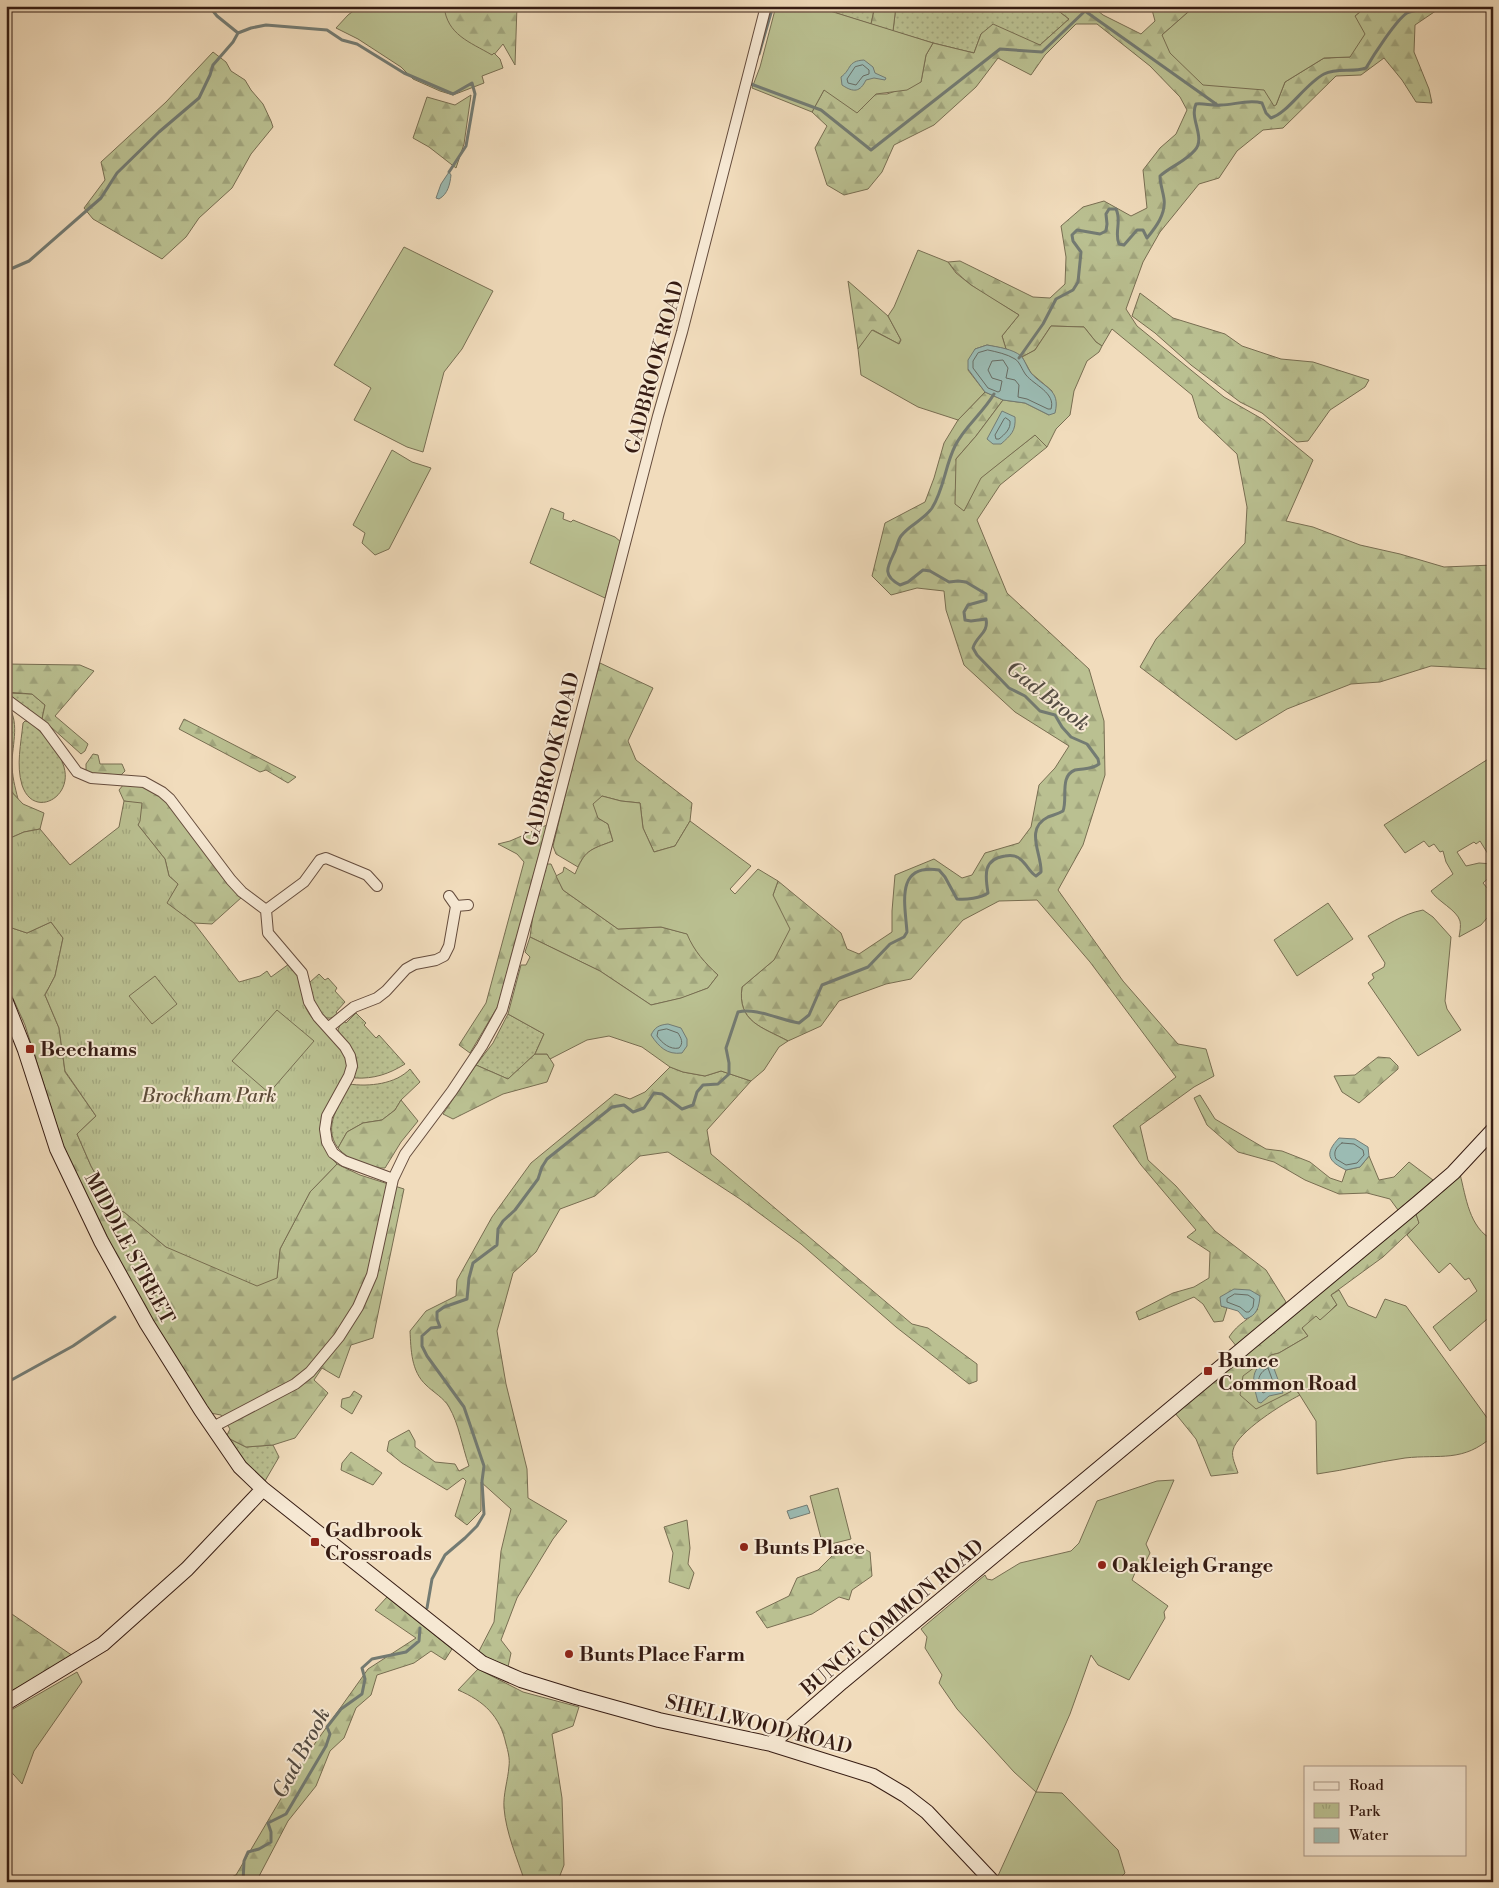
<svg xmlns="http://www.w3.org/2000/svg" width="1499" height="1888" viewBox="0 0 1499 1888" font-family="'Libre Bodoni',serif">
<defs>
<pattern id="grass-dots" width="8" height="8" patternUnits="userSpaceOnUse" patternTransform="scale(1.25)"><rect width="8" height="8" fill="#bac091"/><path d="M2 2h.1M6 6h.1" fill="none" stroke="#a0a47c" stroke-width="1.8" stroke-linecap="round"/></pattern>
<pattern id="forest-firs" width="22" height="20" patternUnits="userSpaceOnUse" patternTransform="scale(1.25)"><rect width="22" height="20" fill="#bac091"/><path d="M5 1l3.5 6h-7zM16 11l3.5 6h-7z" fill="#a0a47c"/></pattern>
<pattern id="park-tufts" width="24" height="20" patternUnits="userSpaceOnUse" patternTransform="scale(1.25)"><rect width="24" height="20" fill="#bac091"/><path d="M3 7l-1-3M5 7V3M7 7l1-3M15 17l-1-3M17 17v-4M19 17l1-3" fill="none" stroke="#a0a47c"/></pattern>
</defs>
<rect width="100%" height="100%" fill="#f1dcbc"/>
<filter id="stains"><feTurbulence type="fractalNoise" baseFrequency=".004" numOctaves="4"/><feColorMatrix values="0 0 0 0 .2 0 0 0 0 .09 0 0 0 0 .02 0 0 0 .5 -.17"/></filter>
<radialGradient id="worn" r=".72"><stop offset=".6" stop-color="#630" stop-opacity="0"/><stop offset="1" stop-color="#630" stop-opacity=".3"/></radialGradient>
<!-- grass -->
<path fill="url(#grass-dots)" stroke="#786e52" d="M843,6H875L871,24L836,13Z
M896,6H1052L1069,19L1040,45L981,34L974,53L933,43L893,31Z
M8,693L32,694L45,705L42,719L27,710Z
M6,705C21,718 12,746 12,763C12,776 15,787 18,799L6,786V769L10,761L6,754Z
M25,721L30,722C44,735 59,748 64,767C73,798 33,819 22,785C16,765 21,744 23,723Z
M319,974L325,980L328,978L337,988L335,991L345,1002L336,1012L338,1015C316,1028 313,998 309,983Z
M356,1013L366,1023L364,1025L376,1038L379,1035L405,1064C389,1074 374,1079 355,1078L354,1074C364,1053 345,1046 338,1030L342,1020L346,1023Z
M508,1014L544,1034L535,1054L508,1079L476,1065L493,1043Z
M410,1069L420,1082L401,1100L395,1110L382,1120L363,1123L347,1132L338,1148C322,1126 340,1105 349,1084C369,1087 396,1084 410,1069Z
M226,1437L246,1447L273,1445L279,1457L265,1481L243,1461Z"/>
<!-- forest -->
<path fill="url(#forest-firs)" stroke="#786e52" d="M444,6H517L515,65L503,44L493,56L424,64L413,79L407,73L444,14Z
M875,6H896L893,31L871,24Z
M1052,6H1092L1103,15L1141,34L1155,21L1151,6H1166L1167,9L1170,6H1195L1162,35L1265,90L1276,105L1285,82L1324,58L1350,57L1355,16L1367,6H1443L1415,25L1414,52L1429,89L1432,103L1416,102L1402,80L1384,58L1361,75L1336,76L1283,128L1263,130L1237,151L1219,178L1199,184L1160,232L1143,262L1126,309L1137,326L1224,397L1264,420L1313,460L1286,521L1313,527L1360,545L1400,554L1444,567L1493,565V667L1489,669L1431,666L1380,682L1351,684L1287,709L1236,740L1140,667L1156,639L1245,543L1247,507L1237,454L1199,418L1192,395L1112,329L1102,346L1096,342L1084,327L1051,326L1035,350L1022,357L1006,349L1002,336L1019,315C994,299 965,286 948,262L960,261L1033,297L1050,298L1065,284L1066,257L1061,226L1083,207L1104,201L1131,216L1147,208L1143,170L1160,148L1176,134L1187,110L1180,97L1150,66L1097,24H1076L1045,55L1031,75L998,58L976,87L934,125L894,145L882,172L868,189L844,195L827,185L815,148L827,126L812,112L824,90L876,94H887L921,82L926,55L933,43L974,53L981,34L993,24L1040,45L1069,19Z
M213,52L226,62L231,71L245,80L251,90L263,104L271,121L273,127L251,154L232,188L199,218L186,237L162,259L93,219L84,208L105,180L101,162L166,102Z
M471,95L464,144L456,168L429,147L413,138L427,97L455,105Z
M848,281L888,316L901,340L899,344L873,330L858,349Z
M1140,293L1173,318L1225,334L1242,346L1281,359L1313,362L1369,380L1365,387L1330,410L1308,441L1297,442L1262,413L1240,402L1191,365L1155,333L1132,316Z
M985,392L1003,400L976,436L956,459L964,510L980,478L1035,435L1047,447L1000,485L977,520L1007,593L1089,669L1104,721L1105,775L1083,845L1058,890L1123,981L1178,1044L1206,1049L1214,1076L1194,1087L1140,1126L1148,1160L1176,1186L1215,1231L1266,1270L1286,1302L1237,1347L1229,1337C1239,1322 1248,1321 1258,1309L1221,1306L1227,1308L1223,1321L1214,1322L1203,1304L1194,1297L1139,1320L1136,1312L1173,1293L1194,1287L1209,1278L1210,1252L1187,1237L1196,1230L1141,1165L1113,1126L1176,1077L1090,962L1037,900L999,901L963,920L911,979L886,984L839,1001L821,1026L788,1041C762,1027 737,1022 742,987L774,960L773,895L778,881L841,933L847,949L859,954L892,932V911L895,875L934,859L962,878L972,875L985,853L1019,843L1031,827L1039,785L1055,768L1069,746L1015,712L964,665L946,610L944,591L917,588L891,595L872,576L885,523L925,502L934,478L944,443L958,420Z
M600,663L653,688L628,741L636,760L692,803L690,821L675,846L654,852L643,828L640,803L621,801L602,796L598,818L608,824L613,841C595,848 586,849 578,867L556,854L553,846L584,718Z
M6,664L80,665L94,671L55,716L88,744L85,751L81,754L42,719L45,705L32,694L6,692Z
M184,719L296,777L288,783L266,770L260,772L179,729Z
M93,754L98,755L100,764H122L125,771L121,775L89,773L86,770V764Z
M124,784L145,786L165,798L242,897L212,924L194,923L166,903L178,884L169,876L165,859L138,825L141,804L124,801L119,790Z
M6,786L23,804L44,813L40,829L24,832L8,839L6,838Z
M547,825L498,1006L470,1053L459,1045L486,1003L524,862L517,854L498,844L510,841Z
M547,864H551L563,890L618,929L661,927L688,934C694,951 705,963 718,975L708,988L682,998L651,1005L600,971L530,937L533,915Z
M51,922L63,938L55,976L45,995L59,1028L65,1072L96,1116L77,1134L91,1166L115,1209L124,1212L166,1247L277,1278L280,1249L310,1192L337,1164L360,1175L404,1189L373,1338L351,1345L339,1378L322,1368L314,1380L328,1393L295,1438L273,1445L246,1447L226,1437L230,1429L221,1415L210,1413L157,1327L113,1249L64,1148L25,1025L6,983V926L27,933Z
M535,1054H547L554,1065L547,1082L503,1094L453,1119L443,1114L476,1065L508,1079Z
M1378,1057L1390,1058L1398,1066V1069L1359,1103L1342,1092L1334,1076L1355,1075Z
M670,1067L683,1072L705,1076L721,1071L751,1081L707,1130L711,1154L912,1324L928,1328L977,1364V1381L969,1384L896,1327L801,1244L740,1199L668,1152L640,1156L595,1196L560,1209L536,1252L513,1273L497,1331L506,1384L527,1469L528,1498L567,1521L553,1539L517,1598L501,1640L511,1653L508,1667L478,1653L494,1622L501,1551L511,1509L481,1482V1511L467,1525L455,1516L466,1481L463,1478L447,1490L402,1463L387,1451L389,1441L409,1430L415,1441V1447L435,1462L455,1464L459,1471L469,1466C462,1446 459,1424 449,1407C444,1398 433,1392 426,1385C411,1371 411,1350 410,1331L426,1311L456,1296L457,1280L492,1217L531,1163L615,1094L630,1099L645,1092Z
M1200,1095L1215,1119L1266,1149L1282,1151L1310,1162L1330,1178L1342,1182L1346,1170L1360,1167L1369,1156L1379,1180L1394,1177L1409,1162L1433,1180L1398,1210L1390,1199L1367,1193L1339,1194L1305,1180L1274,1162L1238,1152L1207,1125L1194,1098Z
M401,1100L418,1121L401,1142L385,1168C367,1169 350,1161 338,1148L347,1132L363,1123L382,1120L395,1110Z
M1416,1214L1419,1223L1383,1257L1331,1295L1337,1304L1320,1321L1302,1328L1308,1336L1279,1353L1271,1355L1280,1396L1295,1389L1300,1395C1284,1403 1237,1432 1233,1450C1231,1457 1236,1466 1238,1473L1211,1476L1196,1439L1175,1413L1334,1280Z
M354,1391L362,1396L352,1414L341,1407L342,1399L350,1397Z
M351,1452L382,1473L373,1485L341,1470L342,1463Z
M687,1520L690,1548L688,1564L694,1573L689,1589L669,1582L673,1553L664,1527Z
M854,1544L870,1552L872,1576L852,1590L849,1600L839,1597L812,1614L767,1628L756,1612L789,1596L797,1578L818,1570L833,1555Z
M387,1597L452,1649L445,1660L431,1651L414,1663L377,1675L371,1695L356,1708L344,1738L330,1751L316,1786L288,1821L256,1882H220L236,1875L306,1756L368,1669L416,1638L375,1610Z
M6,1610L73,1656L6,1694Z
M478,1669L523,1692L579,1707L573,1726L552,1734L562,1798L564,1865L559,1878L561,1882H525C517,1858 506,1833 504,1808C503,1794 508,1780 509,1766C510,1759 508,1751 506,1744C500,1716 484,1701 458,1690Z"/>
<!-- park -->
<path fill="url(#park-tufts)" stroke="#786e52" d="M124,801L142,803L140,821L138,825L165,859L169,876L178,884L167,903L194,923L239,982L260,976L267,971L271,977L289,964C292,968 298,974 299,979C304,994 301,1005 313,1019C324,1032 345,1046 347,1064C347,1071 342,1079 339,1085C322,1114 309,1137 337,1164L310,1192L280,1249L277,1278L257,1286L166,1247L124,1212L115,1209L91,1166L77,1134L96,1116L65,1071L59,1028L45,995L55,976L63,938L51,922L27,933L6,926V838L8,839L24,832L40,829L70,865L119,827Z"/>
<!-- garden -->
<path fill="#bac091" stroke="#786e52" d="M360,6H444C447,35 470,42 492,55L494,53L500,59L503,68L482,76L484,83L453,95L440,91L413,79L401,67L358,39L336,28L348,15Z
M776,6H814L933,43L926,55L921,82L907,90L876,94L857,113L824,90L812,112L752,88L760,67Z
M1195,6H1367L1355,16L1365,34L1350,57L1324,58L1285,82L1276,105L1274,106L1264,90L1203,85L1170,53L1162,35Z
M404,247L493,291L462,349L444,372L423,452L407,447L354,420L371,388L334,365Z
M918,250L948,262L956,273L971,285L1019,315L1002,336L1006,349L987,345L975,349L968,370L985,392L958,420L918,407L861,375L858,349L872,330L899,344L901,340L888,316L894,307Z
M1051,326L1084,327L1096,342L1102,346L1099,352L1087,361L1074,391L1070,415L1056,429L1047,447L1035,435L981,478L964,511L955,504L956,459L976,436L1003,400L1025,403L1049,415L1052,391L1031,373L1022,357L1035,350Z
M392,450L412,462L431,468L389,549L375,555L362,543L365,533L353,525Z
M551,508L564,513L563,519L571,522L573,520L615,537L621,542L605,598L530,563Z
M1493,756V854H1488L1480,841L1476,844L1474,842L1457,852L1466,866L1479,863L1493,864V874L1483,883L1493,895V911L1481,925L1459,937C1460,932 1461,925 1460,921C1457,910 1437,901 1431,891L1453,874L1446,862L1443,851L1440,852L1434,844L1429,847L1424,841L1405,853L1384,825Z
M602,796L621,801L640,803L643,828L654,852L675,846L690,821L751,866L730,889L735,894L758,869L778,881L773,895L790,929L774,960L742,987C737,1022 762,1027 788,1041L779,1047L764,1070L751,1081L721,1071L705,1076L683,1072L670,1067L642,1047L609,1036L587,1040L550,1059L547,1054H535L544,1034L508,1014L521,965H526L530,957L525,952L530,937L600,971L651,1005L681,998L708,988L718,975C705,963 694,951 687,934L661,927L618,929L563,890L556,876L563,872L564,867L575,874C585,850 589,850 613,841L608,824L598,818L593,804Z
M1328,903L1353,939L1297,976L1274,940Z
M1423,910L1433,917L1451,937L1445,1001L1447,1009L1461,1030L1418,1056L1368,983L1374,978L1372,974L1384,967L1385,963L1368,936C1386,926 1402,914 1423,910Z
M155,976L177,1004L152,1024L129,996Z
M277,1010L314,1041L269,1093L232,1061Z
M1460,1174C1466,1197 1469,1228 1493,1240V1314L1450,1351L1433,1327L1477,1291L1469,1278L1465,1280L1450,1263L1439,1273L1407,1235L1419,1223L1416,1214L1449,1186Z
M1339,1290L1348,1306L1376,1318L1385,1299L1406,1306L1493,1426V1436C1463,1463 1440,1454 1405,1458C1376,1462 1347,1470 1317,1474L1316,1421L1296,1389L1256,1409L1240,1395L1243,1376L1271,1355L1279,1353L1308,1336L1302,1328L1316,1316L1320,1320L1337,1305L1331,1295Z
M1174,1480L1146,1544L1150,1553L1144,1565L1137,1568L1132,1580L1168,1606L1164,1612L1165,1618L1129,1680L1098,1665L1091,1655L1070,1714L1036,1792L1062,1793L1118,1850L1125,1873L1116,1882H1000L997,1878L1036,1792L1014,1772L957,1709L939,1683L942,1675L925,1648L927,1637L921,1629L985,1575L987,1579L992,1580L1020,1563L1071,1551L1079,1543L1097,1501L1157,1481Z
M838,1488L851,1539L823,1546L810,1496Z
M77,1672L82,1682L34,1751L22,1784L6,1766V1713Z"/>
<!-- water -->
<path fill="#9bbbb3" stroke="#737b73" d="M864,60L873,67L875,73L886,78L885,80L874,78L866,80C860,92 854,93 842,85L841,77C852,69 847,61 864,60Z
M449,172L451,175C450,184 448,194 439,199L436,198L441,184Z
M987,345C998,347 1013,349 1021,356C1025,360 1027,368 1031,373C1044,388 1061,389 1055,413L1049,415L1025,403L1003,400L985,392L968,369V360L975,349Z
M1002,411L1015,417C1016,431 1011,435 1001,444H993L987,439Z
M668,1024L681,1028L687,1039V1046L682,1053C667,1055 659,1047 651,1035C655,1027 659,1025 668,1024Z
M1339,1138L1355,1139L1368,1147L1369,1156L1360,1167L1346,1170C1328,1161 1324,1154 1339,1138Z
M1234,1289L1250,1290L1260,1296C1259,1307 1257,1316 1245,1319L1238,1311L1221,1306L1220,1297Z
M1269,1361L1273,1366L1283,1393L1269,1396L1261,1403L1258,1402C1254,1386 1247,1368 1269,1361Z
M807,1505L810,1513L790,1519L787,1511Z"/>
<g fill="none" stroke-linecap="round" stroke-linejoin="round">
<!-- shore -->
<path stroke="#686c63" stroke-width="1" d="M863,65L869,70V74L863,76L856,85L848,83L847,79L855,67Z
M988,350C997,352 1007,354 1015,359C1020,362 1022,370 1026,375C1034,385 1056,393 1051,409H1048L1027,399L1018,397L1019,385L1015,380L1006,378L1008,368L1003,360L992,361L988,370L992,378L1002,381L1000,391L998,392L988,388L973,368V361L978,353Z
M1006,418L1010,421C1011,429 1005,434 999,439H996L995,435L1004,419Z
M667,1029L678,1033C681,1038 684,1043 679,1048C670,1050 662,1043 657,1036L658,1031Z
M1342,1143L1354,1144L1363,1150L1364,1155L1357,1163L1346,1165L1336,1159C1333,1152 1336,1147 1342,1143Z
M1235,1294L1248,1295L1254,1299L1253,1307L1249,1312H1246L1240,1307L1227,1302V1299Z
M1268,1368L1275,1387L1263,1393C1256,1384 1257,1373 1268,1368Z"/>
<!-- stream -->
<path stroke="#737b73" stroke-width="3" d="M209,6L217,16L238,33
M759,54L773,6
M751,82V84L821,110L871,150L1000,49L1042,52L1085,11L1216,104
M6,271L29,261L101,198L117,173L159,132L199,98L210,75L213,65L233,42L238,33L251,28L266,25L327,30L342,40L357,44L404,73L453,94L472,83L475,94L466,146L449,172
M1019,358L1043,324L1056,299L1073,290L1078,282L1081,252L1073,241L1072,235L1077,230L1100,234L1106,231L1107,224L1106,214L1109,209H1116C1122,221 1114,233 1119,244L1124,245L1137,230H1143L1147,238C1156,227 1166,214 1164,199C1163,191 1160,184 1160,176C1171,166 1185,162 1195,150C1206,138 1189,118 1196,104C1204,103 1212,106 1221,105C1234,105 1248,99 1262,103L1266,113L1271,118C1288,113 1305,84 1324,74C1338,67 1352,73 1366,68C1373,56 1396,20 1407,13C1416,9 1426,11 1434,6
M6,1383L73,1346L115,1317
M427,1608L432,1579L445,1555L465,1538L477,1526L484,1514L482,1481L484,1466L464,1407L427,1356L422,1346V1336L431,1328L440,1327L437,1319V1312L444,1307L467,1299L469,1278L473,1263L497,1245L498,1229L503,1221L515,1210L538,1179L542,1167L547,1159L612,1107L624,1105L633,1112L644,1108L654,1093L662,1094L682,1109L693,1105L697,1092L703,1085L718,1084L729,1074V1063L726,1048L738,1012C755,1007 780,1020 799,1023L809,1015L822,985L868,967L890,944L904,937L907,932C905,904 895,863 939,870L945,877L957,899C966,900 981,898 988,893C985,875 983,859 1005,856C1011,855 1016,855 1020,859C1027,864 1029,872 1036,876L1041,872C1042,854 1024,829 1048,817C1053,815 1058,814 1063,811C1068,799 1059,776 1075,770C1084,768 1091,770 1099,764L1098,759L1087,744L1071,737L1062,727L1055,715L1040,711L1025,696L1009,688L977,655L973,648C976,636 989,633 986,619L971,621L965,620L964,612L968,605L986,600V594L966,582L958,581L949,582L930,571L923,570L908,582L900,585C881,575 888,566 895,551C897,546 898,540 901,536C909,525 924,520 932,508C944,489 945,466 955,446C964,427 983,413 994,394
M243,1882L244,1861L248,1852L259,1849L271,1842V1832L268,1823L286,1814L326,1746L330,1734L327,1727L341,1709L362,1694L365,1679L362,1668L372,1659L406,1652L419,1641L420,1628"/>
<!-- street casing -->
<g stroke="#654c3d" stroke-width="12">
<path id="street" d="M6,699L44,727L77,772L91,778L144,782L162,792L170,799L231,880L242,892L266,910L268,933L302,973L309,1002L318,1017L345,1047L350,1056L352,1066L349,1076L327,1116L325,1129L327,1142L333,1153L344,1161L393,1179
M449,896L456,906L468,905
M266,910L304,882L320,860L326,858L367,875L377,886
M328,1028L354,1007L377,998L386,991L406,969L415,964L436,960L444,956L449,946L456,906
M213,1427L295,1384L310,1372L339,1337L358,1307L372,1275L393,1179L405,1154L452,1091L482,1046L502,1010L545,852L658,416L682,332L766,6"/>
</g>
<!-- secondary casing -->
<g stroke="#361c13" stroke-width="16">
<path id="secondary" d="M6,1002L25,1050L57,1149L101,1241L147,1324L201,1410L240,1467L263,1489L482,1663L521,1680L576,1697L659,1720L771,1744L873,1776L905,1795L927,1812L993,1882
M6,1703L103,1644L187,1569L263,1489
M771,1744L842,1682L1418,1203L1453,1173L1493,1130"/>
</g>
<!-- street -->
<use href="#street" stroke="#f6e8d3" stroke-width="10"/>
<!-- secondary -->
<use href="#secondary" stroke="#f6e8d3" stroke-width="14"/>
</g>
<!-- markers -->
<g fill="#8f2418" stroke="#f6e8d3" stroke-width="2">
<rect x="25" y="1044" width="10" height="10" rx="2.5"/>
<rect x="1203" y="1366" width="10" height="10" rx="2.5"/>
<rect x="310" y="1537" width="10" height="10" rx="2.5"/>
<circle cx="744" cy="1547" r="5"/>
<circle cx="1102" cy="1565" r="5"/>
<circle cx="569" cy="1654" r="5"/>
</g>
<g text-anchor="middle" stroke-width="4" stroke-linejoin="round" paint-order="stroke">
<!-- street labels -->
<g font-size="20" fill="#361c13" stroke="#f6e8d3">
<text transform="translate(654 367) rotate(-75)" y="7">GADBROOK ROAD</text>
<text transform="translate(551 759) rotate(-76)" y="7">GADBROOK ROAD</text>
<text transform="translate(130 1248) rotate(62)" y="7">MIDDLE STREET</text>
<text transform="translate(892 1617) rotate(-40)" y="7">BUNCE COMMON ROAD</text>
<text transform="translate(759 1724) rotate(14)" y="7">SHELLWOOD ROAD</text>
</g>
<!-- poi labels -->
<g font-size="20" font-weight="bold" fill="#361c13" stroke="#f6e8d3" text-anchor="start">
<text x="40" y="1056">Beechams</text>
<text x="1218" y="1367">Bunce<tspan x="1218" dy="23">Common Road</tspan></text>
<text x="325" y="1537">Gadbrook<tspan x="325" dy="23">Crossroads</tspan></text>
<text x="754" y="1554">Bunts Place</text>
<text x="1112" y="1572">Oakleigh Grange</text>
<text x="579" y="1661">Bunts Place Farm</text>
</g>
<!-- park labels -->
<g font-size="20" font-style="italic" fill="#5e4d39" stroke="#f6e8d3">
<text x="209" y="1102">Brockham Park</text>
</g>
<!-- water labels -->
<g font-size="21" font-style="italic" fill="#544c43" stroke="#f6e8d3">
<text transform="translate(1048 696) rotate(38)" y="7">Gad Brook</text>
<text transform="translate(301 1753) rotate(-62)" y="7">Gad Brook</text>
</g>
</g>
<!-- margin -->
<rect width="1499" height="1888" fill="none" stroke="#f1dcbc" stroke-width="25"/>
<rect x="8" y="8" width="1484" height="1873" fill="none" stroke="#361c13" stroke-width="2.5"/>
<rect x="12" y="12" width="1474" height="1863" fill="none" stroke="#361c13"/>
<!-- legend -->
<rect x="1304" y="1766" width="162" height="90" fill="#f6e8d3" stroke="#a99686"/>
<rect x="1314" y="1782" width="25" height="8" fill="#f6e8d3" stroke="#a99686"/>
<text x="1349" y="1790" font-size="15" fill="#361c13">Road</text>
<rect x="1314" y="1803" width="25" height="15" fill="url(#park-tufts)" stroke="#a99686"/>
<text x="1349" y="1816" font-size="15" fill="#361c13">Park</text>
<rect x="1314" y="1828" width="25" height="15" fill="#9bbbb3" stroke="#a99686"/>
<text x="1349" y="1840" font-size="15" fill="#361c13">Water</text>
<rect width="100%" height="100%" filter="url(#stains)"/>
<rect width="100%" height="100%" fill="url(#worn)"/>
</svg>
